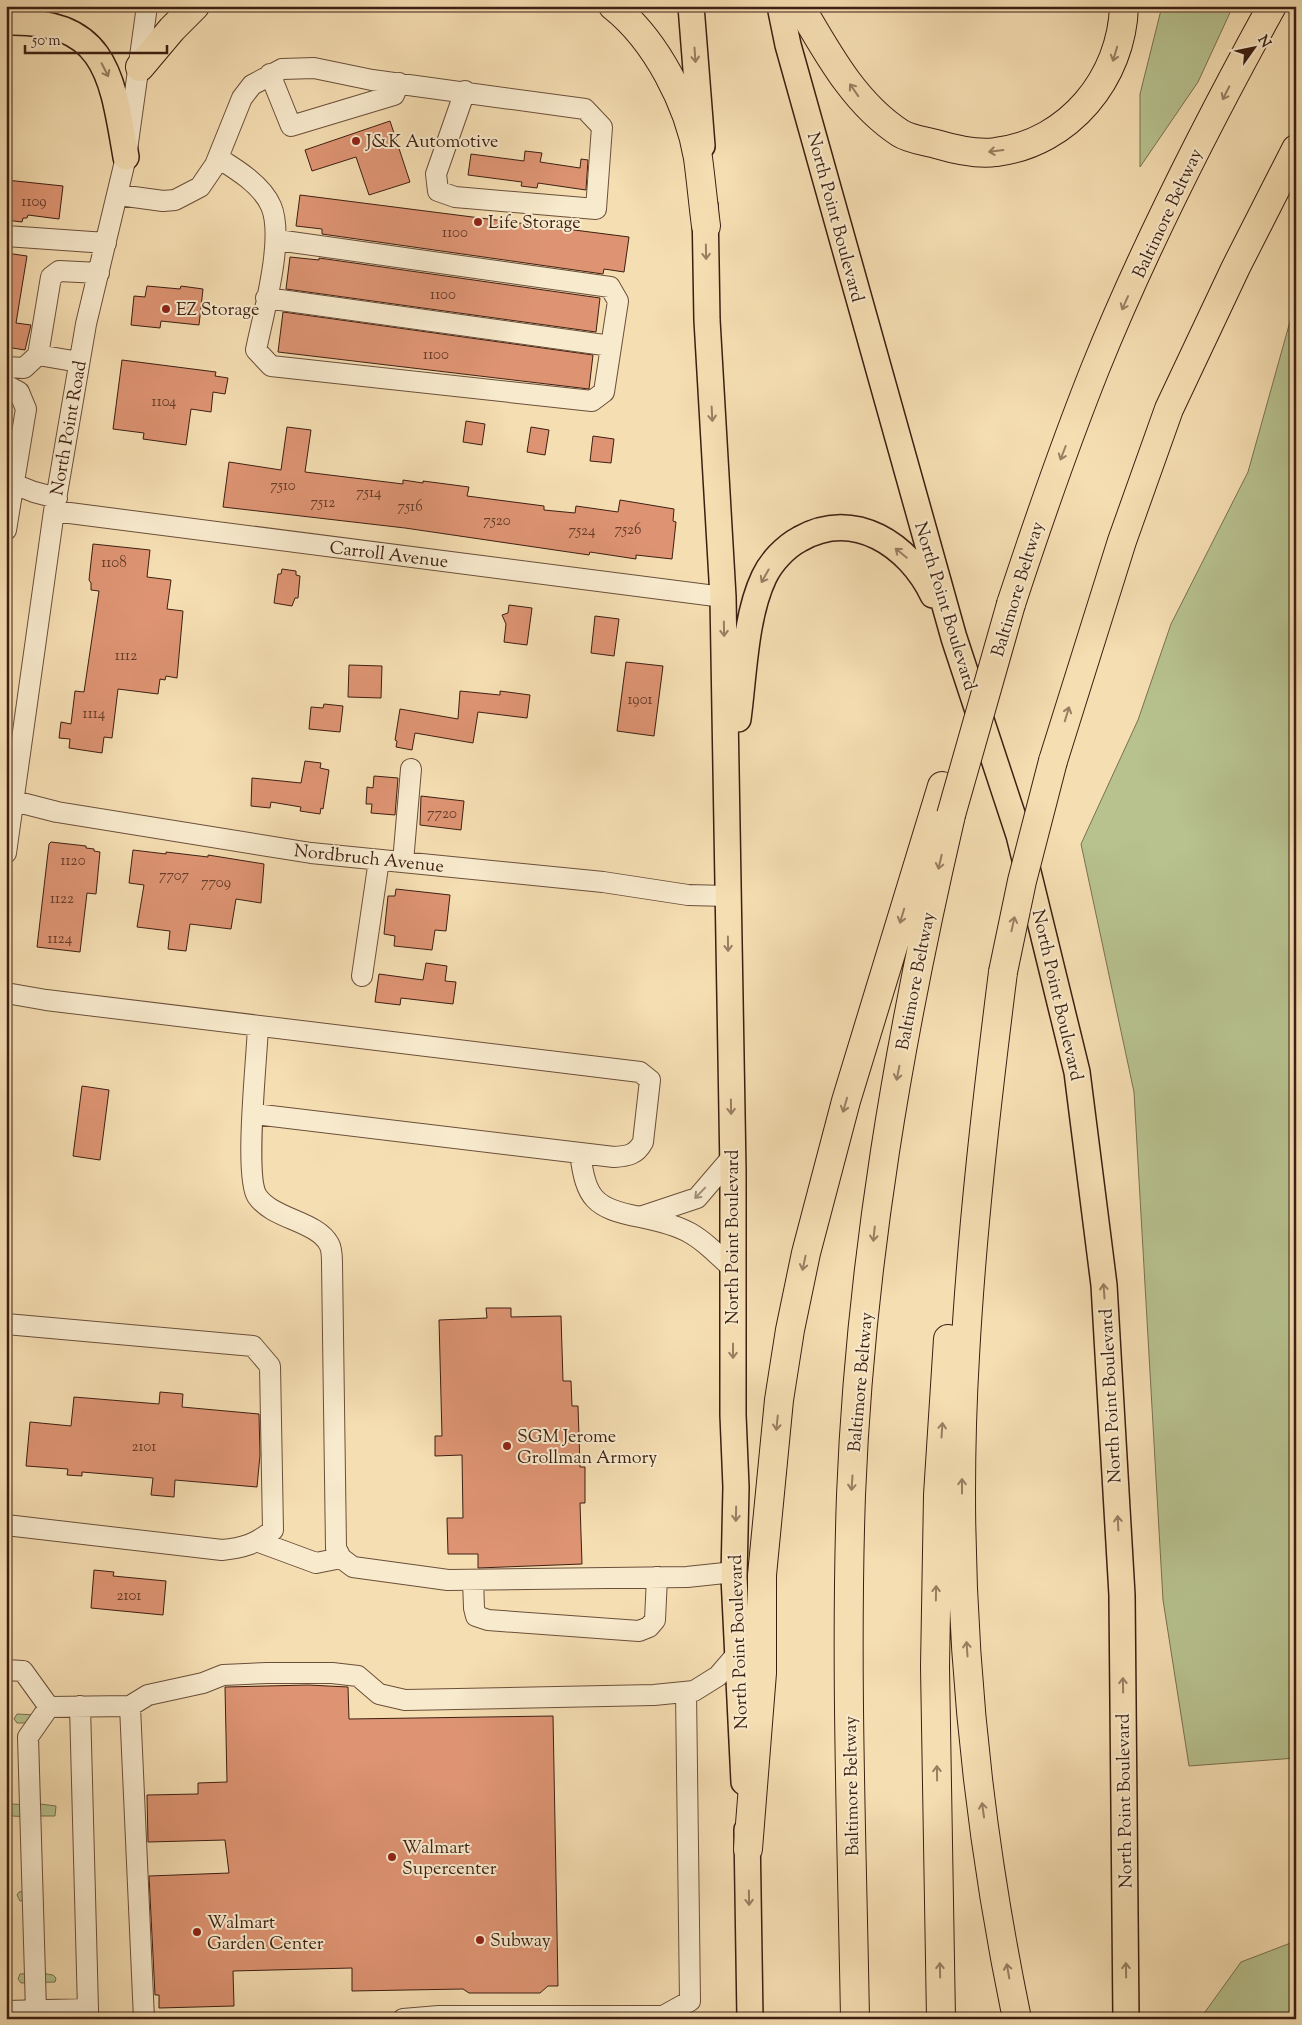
<svg xmlns="http://www.w3.org/2000/svg" width="1302" height="2025" viewBox="0 0 1302 2025" font-family="'Sorts Mill Goudy',serif">
<rect width="100%" height="100%" fill="#f5deb2"/>
<filter id="stains"><feTurbulence type="fractalNoise" baseFrequency=".004" numOctaves="4"/><feColorMatrix values="0 0 0 0 .2 0 0 0 0 .09 0 0 0 0 .02 0 0 0 .5 -.17"/></filter>
<radialGradient id="worn" r=".72"><stop offset=".6" stop-color="#630" stop-opacity="0"/><stop offset="1" stop-color="#630" stop-opacity=".3"/></radialGradient>
<!-- green -->
<path fill="#b7c28f" stroke="#7a7050" d="M1162,6H1233L1198,82L1140,167V94Z
M1296,300V1758L1189,1766L1163,1600L1134,1092L1081,844L1138,720L1171,624L1248,472Z
M17,1714L37,1715L40,1804L56,1806L55,1816H38L41,1973L53,1975L56,1978L55,1982L21,1983L18,1979L20,1974L34,1973L33,1900L20,1901L17,1895L19,1892L32,1890L31,1817L12,1816L11,1804L31,1805L29,1723H17L14,1719Z
M1296,1941V2019H1200L1241,1962Z"/>
<!-- building -->
<path fill="#de9473" stroke="#3d1f12" d="M390,121L410,182L369,195L356,157L312,171L305,150Z
M525,151L542,153L540,162L580,168L581,159L588,160L586,190L538,183L537,188L521,186L522,182L468,175L471,154L524,161Z
M6,180L63,186L59,219L28,215L27,218H23L22,222L6,220Z
M300,195L629,237L624,272L604,269L603,274L322,234V229L296,226Z
M6,253L27,256L16,323L31,325L25,350L6,347Z
M290,257L319,260V258L600,298L596,332L286,289Z
M147,286L180,289L181,286L203,289L199,325L161,321L160,328L131,325L134,296L145,297Z
M283,312L593,355L589,389L278,352Z
M122,360L216,372L215,376L228,378L225,394L213,392L211,412L191,409L186,445L143,439L144,433L113,429Z
M466,421L485,424L482,445L463,442Z
M287,427L311,430L305,472L403,484V480L423,483V481L469,487L467,496L544,506V510L575,513L576,506L618,512L620,500L674,509L673,521L676,522L672,559L636,555V559L590,552L589,555L405,528L223,507L229,462L281,470Z
M531,427L549,430L545,455L527,452Z
M593,436L614,439L611,463L590,461Z
M93,544L150,550L147,577L171,580L167,609L183,611L177,678L166,676L165,680L160,679L158,694L118,689L112,738L104,737L102,753L69,748L70,739L59,738L61,722L71,724L75,691L84,692L99,591L91,590V583L89,580Z
M282,569L296,571V575L300,576L298,598H295L292,606L274,603L278,574H281Z
M509,605L532,608L527,645L504,642L506,624L502,615L508,613Z
M595,616L619,619L614,656L591,653Z
M626,662L663,666L654,736L617,731Z
M349,665L382,666L381,698L348,697Z
M460,691L500,695V691L530,695L527,718L478,712L473,743L415,733L412,750L396,747L397,741L395,740L400,709L458,719Z
M324,704L343,706L340,732L309,729L311,707L323,708Z
M305,761L321,763L320,768L329,770L323,809L321,808L320,814L300,811L301,807L271,802L270,808L251,806L252,778L301,783Z
M374,776L398,778L395,815L371,813L372,804H366L367,787L373,788Z
M421,796L464,801L461,830L420,825Z
M51,842L86,846V848L94,849V851L100,852L96,894L87,893L80,952L37,947L49,844Z
M133,850L166,854V852L208,857V855L264,864L261,903L236,899L231,929L190,924L186,951L168,949L170,931L137,927L144,885L129,883Z
M396,889L450,895L446,931L435,930L432,950L394,946L395,936L384,934L388,896H395Z
M426,963L447,966L445,981L456,982L453,1004L401,998L400,1005L375,1002L379,974L423,980Z
M82,1086L109,1090L100,1160L73,1156Z
M486,1308H511V1317L561,1316L563,1381H571L572,1406H578L580,1467H585V1503H580L582,1564L478,1568V1554H448L447,1518H463L462,1455L435,1456V1436H442L439,1320L487,1318Z
M160,1392L183,1394L182,1407L259,1414L260,1455L257,1487L175,1480L174,1497L151,1495L153,1478L82,1472V1476L67,1475L68,1469L26,1466L30,1422L71,1426L74,1397L159,1404Z
M94,1570L114,1572L113,1576L166,1581L163,1615L91,1608Z
M308,1685L348,1687L349,1719L553,1716L558,1986H548L540,1993H469L463,1989L352,1991V1968L233,1971L234,2006L159,2008V1995H155L149,1876L229,1873L225,1840L148,1842L147,1795L198,1794V1783L227,1782L225,1687Z"/>
<g fill="none" stroke-linecap="round" stroke-linejoin="round">
<!-- minor casing -->
<g stroke="#6b4f3a" stroke-width="22">
<path id="minor" d="M270,74L291,126L394,95L399,83
M218,158C236,169 262,185 271,206C285,238 263,315 256,350L271,366L592,401L604,392L618,301L610,287L277,240
M119,195L163,201L175,200L200,187L215,165L242,98L252,85L282,69L314,68L372,80L585,109L602,127L596,209L455,197L438,191L436,174L465,91
M6,236L106,243
M266,298L611,346
M38,355L51,277L59,271L99,273
M6,367L24,368L38,355L79,362
M6,385L19,392L26,409L6,530
M6,481L34,492L57,498
M54,511L723,597
M14,801L57,812L311,853L603,882L688,895L727,896
M6,853L54,511L86,324L126,157L147,6
M403,862L411,769
M362,976L379,860
M6,993L46,1000L640,1072L650,1080L643,1142C636,1155 628,1156 614,1157L254,1114
M258,1026C257,1058 244,1175 257,1196C272,1219 317,1221 329,1244C332,1249 332,1258 332,1263L336,1548L341,1558L353,1567L448,1580L687,1577L734,1572
M580,1153C586,1199 594,1208 640,1217
M732,1268C696,1234 689,1227 640,1217L697,1198L733,1156
M6,1324L253,1346L270,1366L273,1530C256,1544 243,1548 222,1550L6,1525
M259,1542L316,1563L341,1558
M473,1580L474,1608L476,1616L488,1620L639,1631L649,1627L655,1620L657,1577
M6,1670L23,1671L49,1707L130,1706
M80,1706L88,2009
M36,2010L28,1737L49,1707
M6,2011L88,2009V2019
M144,2019L130,1706L148,1695L203,1683L223,1675L267,1673H332L358,1676L379,1694L405,1700L654,1695L694,1691L718,1676L737,1654
M403,2019L439,2016H663L690,2001L686,1692"/>
</g>
<!-- major casing -->
<g stroke="#3d1f12" stroke-width="28">
<path id="major" d="M691,6L702,146
M780,6L788,45L954,638L1019,835L1077,1072L1104,1285L1122,1595L1126,2019
M6,22C107,19 112,76 126,157
M705,206L707,320L723,597L733,1171V1415L736,1487L734,1577L744,1782
M738,719C744,675 745,617 764,577C771,562 785,547 800,539C854,508 909,545 933,595
M747,1830L750,2019"/>
</g>
<!-- highway casing -->
<g stroke="#3d1f12" stroke-width="30">
<path id="highway" d="M613,6C656,40 689,104 698,158C701,180 703,203 706,226
M800,6C827,52 854,103 900,133C909,139 925,141 936,144C953,149 977,155 996,152C1069,143 1122,78 1124,6
M140,67L172,29L195,6
M1011,604C1037,525 1064,447 1095,369C1145,245 1207,124 1272,6
M1053,761L1122,541L1169,409L1236,267L1296,149
M1003,972C987,1099 972,1228 965,1356C952,1577 972,1802 1017,2019
M748,1849L762,1673V1575L779,1400L790,1330L806,1253L846,1101L942,786
M855,2019C852,1844 845,1669 851,1495C860,1265 899,1038 951,815
M941,2019L935,1667L938,1495L948,1339"/>
</g>
<!-- minor -->
<use href="#minor" stroke="#f8eacd" stroke-width="20"/>
<!-- major -->
<use href="#major" stroke="#f5deb2" stroke-width="25"/>
<!-- highway -->
<use href="#highway" stroke="#f5deb2" stroke-width="28"/>
<!-- highway-bridge casing -->
<g stroke="#3d1f12" stroke-width="30" stroke-linecap="butt">
<path id="highway-bridge" d="M951,815L1011,604
M1003,972L1022,881L1053,761"/>
</g>
<!-- highway-bridge -->
<use href="#highway-bridge" stroke="#f5deb2" stroke-width="28"/>
</g>
<!-- one-way arrows -->
<defs><path id="oneway-shaft" d="M-6 0H5M1.5-3L5.5 0L1.5 3" fill="none" stroke-width="1.6" stroke-linecap="round" stroke-linejoin="round" transform="scale(1.25)"/></defs>
<g stroke="#997e62">
<use href="#oneway-shaft" transform="translate(1115 54) rotate(107)"/>
<use href="#oneway-shaft" transform="translate(695 55) rotate(86)"/>
<use href="#oneway-shaft" transform="translate(105 70) rotate(63)"/>
<use href="#oneway-shaft" transform="translate(854 90) rotate(-125)"/>
<use href="#oneway-shaft" transform="translate(1226 93) rotate(117)"/>
<use href="#oneway-shaft" transform="translate(996 151) rotate(173)"/>
<use href="#oneway-shaft" transform="translate(706 252) rotate(89)"/>
<use href="#oneway-shaft" transform="translate(1125 303) rotate(114)"/>
<use href="#oneway-shaft" transform="translate(712 414) rotate(87)"/>
<use href="#oneway-shaft" transform="translate(1063 453) rotate(111)"/>
<use href="#oneway-shaft" transform="translate(901 553) rotate(-141)"/>
<use href="#oneway-shaft" transform="translate(765 576) rotate(119)"/>
<use href="#oneway-shaft" transform="translate(724 629) rotate(89)"/>
<use href="#oneway-shaft" transform="translate(1067 714) rotate(-73)"/>
<use href="#oneway-shaft" transform="translate(940 862) rotate(103)"/>
<use href="#oneway-shaft" transform="translate(902 916) rotate(107)"/>
<use href="#oneway-shaft" transform="translate(1013 924) rotate(-78)"/>
<use href="#oneway-shaft" transform="translate(728 944) rotate(89)"/>
<use href="#oneway-shaft" transform="translate(898 1073) rotate(101)"/>
<use href="#oneway-shaft" transform="translate(845 1105) rotate(106)"/>
<use href="#oneway-shaft" transform="translate(731 1107) rotate(89)"/>
<use href="#oneway-shaft" transform="translate(874 1234) rotate(96)"/>
<use href="#oneway-shaft" transform="translate(804 1263) rotate(102)"/>
<use href="#oneway-shaft" transform="translate(1104 1291) rotate(-94)"/>
<use href="#oneway-shaft" transform="translate(733 1351) rotate(90)"/>
<use href="#oneway-shaft" transform="translate(777 1423) rotate(96)"/>
<use href="#oneway-shaft" transform="translate(942 1430) rotate(-86)"/>
<use href="#oneway-shaft" transform="translate(852 1483) rotate(94)"/>
<use href="#oneway-shaft" transform="translate(962 1486) rotate(-90)"/>
<use href="#oneway-shaft" transform="translate(736 1514) rotate(91)"/>
<use href="#oneway-shaft" transform="translate(1118 1523) rotate(-93)"/>
<use href="#oneway-shaft" transform="translate(936 1593) rotate(-89)"/>
<use href="#oneway-shaft" transform="translate(967 1649) rotate(-94)"/>
<use href="#oneway-shaft" transform="translate(1123 1685) rotate(-91)"/>
<use href="#oneway-shaft" transform="translate(937 1773) rotate(-91)"/>
<use href="#oneway-shaft" transform="translate(983 1810) rotate(-98)"/>
<use href="#oneway-shaft" transform="translate(749 1898) rotate(89)"/>
<use href="#oneway-shaft" transform="translate(940 1970) rotate(-91)"/>
<use href="#oneway-shaft" transform="translate(1126 1970) rotate(-91)"/>
<use href="#oneway-shaft" transform="translate(1008 1971) rotate(-100)"/>
</g>
<use stroke="#a48f79" href="#oneway-shaft" transform="translate(700 1193) rotate(134)"/>
<!-- markers -->
<g fill="#8f2418" stroke="#f8eacd" stroke-width="2">
<circle cx="356" cy="141" r="5"/>
<circle cx="478" cy="222" r="5"/>
<circle cx="166" cy="309" r="5"/>
<circle cx="507" cy="1446" r="5"/>
<circle cx="392" cy="1857" r="5"/>
<circle cx="197" cy="1932" r="5"/>
<circle cx="480" cy="1940" r="5"/>
</g>
<g text-anchor="middle" stroke-width="4" stroke-linejoin="round" paint-order="stroke">
<!-- number labels -->
<g font-size="15" fill="#653c2a">
<text x="34" y="206">1109</text>
<text x="455" y="237">1100</text>
<text x="443" y="299">1100</text>
<text x="436" y="359">1100</text>
<text x="164" y="406">1104</text>
<text x="283" y="490">7510</text>
<text x="369" y="497">7514</text>
<text x="323" y="507">7512</text>
<text x="410" y="511">7516</text>
<text x="497" y="525">7520</text>
<text x="628" y="534">7526</text>
<text x="582" y="535">7524</text>
<text x="114" y="567">1108</text>
<text x="126" y="660">1112</text>
<text x="640" y="704">1901</text>
<text x="94" y="718">1114</text>
<text x="442" y="818">7720</text>
<text x="73" y="865">1120</text>
<text x="174" y="880">7707</text>
<text x="216" y="887">7709</text>
<text x="62" y="903">1122</text>
<text x="60" y="943">1124</text>
<text x="144" y="1451">2101</text>
<text x="129" y="1600">2101</text>
</g>
<!-- poi labels -->
<g font-size="18" fill="#3d1f12" stroke="#f8eacd" text-anchor="start">
<text x="366" y="147">J&amp;K Automotive</text>
<text x="488" y="228">Life Storage</text>
<text x="176" y="315">EZ Storage</text>
<text x="517" y="1442">SGM Jerome<tspan x="517" dy="21">Grollman Armory</tspan></text>
<text x="402" y="1853">Walmart<tspan x="402" dy="21">Supercenter</tspan></text>
<text x="207" y="1928">Walmart<tspan x="207" dy="21">Garden Center</tspan></text>
<text x="490" y="1946">Subway</text>
</g>
<!-- street labels -->
<g font-size="18" fill="#3d1f12" stroke="#f8eacd">
<text transform="translate(1167 213) rotate(-65)" y="6">Baltimore Beltway</text>
<text transform="translate(836 217) rotate(75)" y="6">North Point Boulevard</text>
<text transform="translate(68 428) rotate(-80)" y="6">North Point Road</text>
<text transform="translate(389 554) rotate(7)" y="6">Carroll Avenue</text>
<text transform="translate(1017 589) rotate(-73)" y="6">Baltimore Beltway</text>
<text transform="translate(946 606) rotate(73)" y="6">North Point Boulevard</text>
<text transform="translate(369 858) rotate(6)" y="6">Nordbruch Avenue</text>
<text transform="translate(915 981) rotate(-79)" y="6">Baltimore Beltway</text>
<text transform="translate(1058 995) rotate(77)" y="6">North Point Boulevard</text>
<text transform="translate(732 1237) rotate(-90)" y="6">North Point Boulevard</text>
<text transform="translate(860 1382) rotate(-85)" y="6">Baltimore Beltway</text>
<text transform="translate(1110 1396) rotate(-93)" y="6">North Point Boulevard</text>
<text transform="translate(738 1642) rotate(-92)" y="6">North Point Boulevard</text>
<text transform="translate(851 1786) rotate(-91)" y="6">Baltimore Beltway</text>
<text transform="translate(1124 1801) rotate(-91)" y="6">North Point Boulevard</text>
</g>
</g>
<!-- margin -->
<rect width="1302" height="2025" fill="none" stroke="#f5deb2" stroke-width="25"/>
<rect x="8" y="8" width="1287" height="2010" fill="none" stroke="#3d1f12" stroke-width="2.5"/>
<rect x="12" y="12" width="1277" height="2000" fill="none" stroke="#3d1f12"/>
<!-- north arrow -->
<g transform="translate(1254 48) rotate(57)" stroke="#f8eacd" stroke-width="4" paint-order="stroke">
<path d="M0-4L9 19L0 12L-9 19Z" fill="#3d1f12"/>
<text y="-8" font-size="14" font-weight="bold" text-anchor="middle" fill="#3d1f12">N</text>
</g>
<!-- scale -->
<path d="M25 45v8h142v-8" fill="none" stroke="#3d1f12" stroke-width="2.5"/>
<text x="32" y="45" font-size="15" fill="#3d1f12" stroke="#f8eacd" stroke-width="4" paint-order="stroke">50 m</text>
<rect width="100%" height="100%" filter="url(#stains)"/>
<rect width="100%" height="100%" fill="url(#worn)"/>
</svg>
